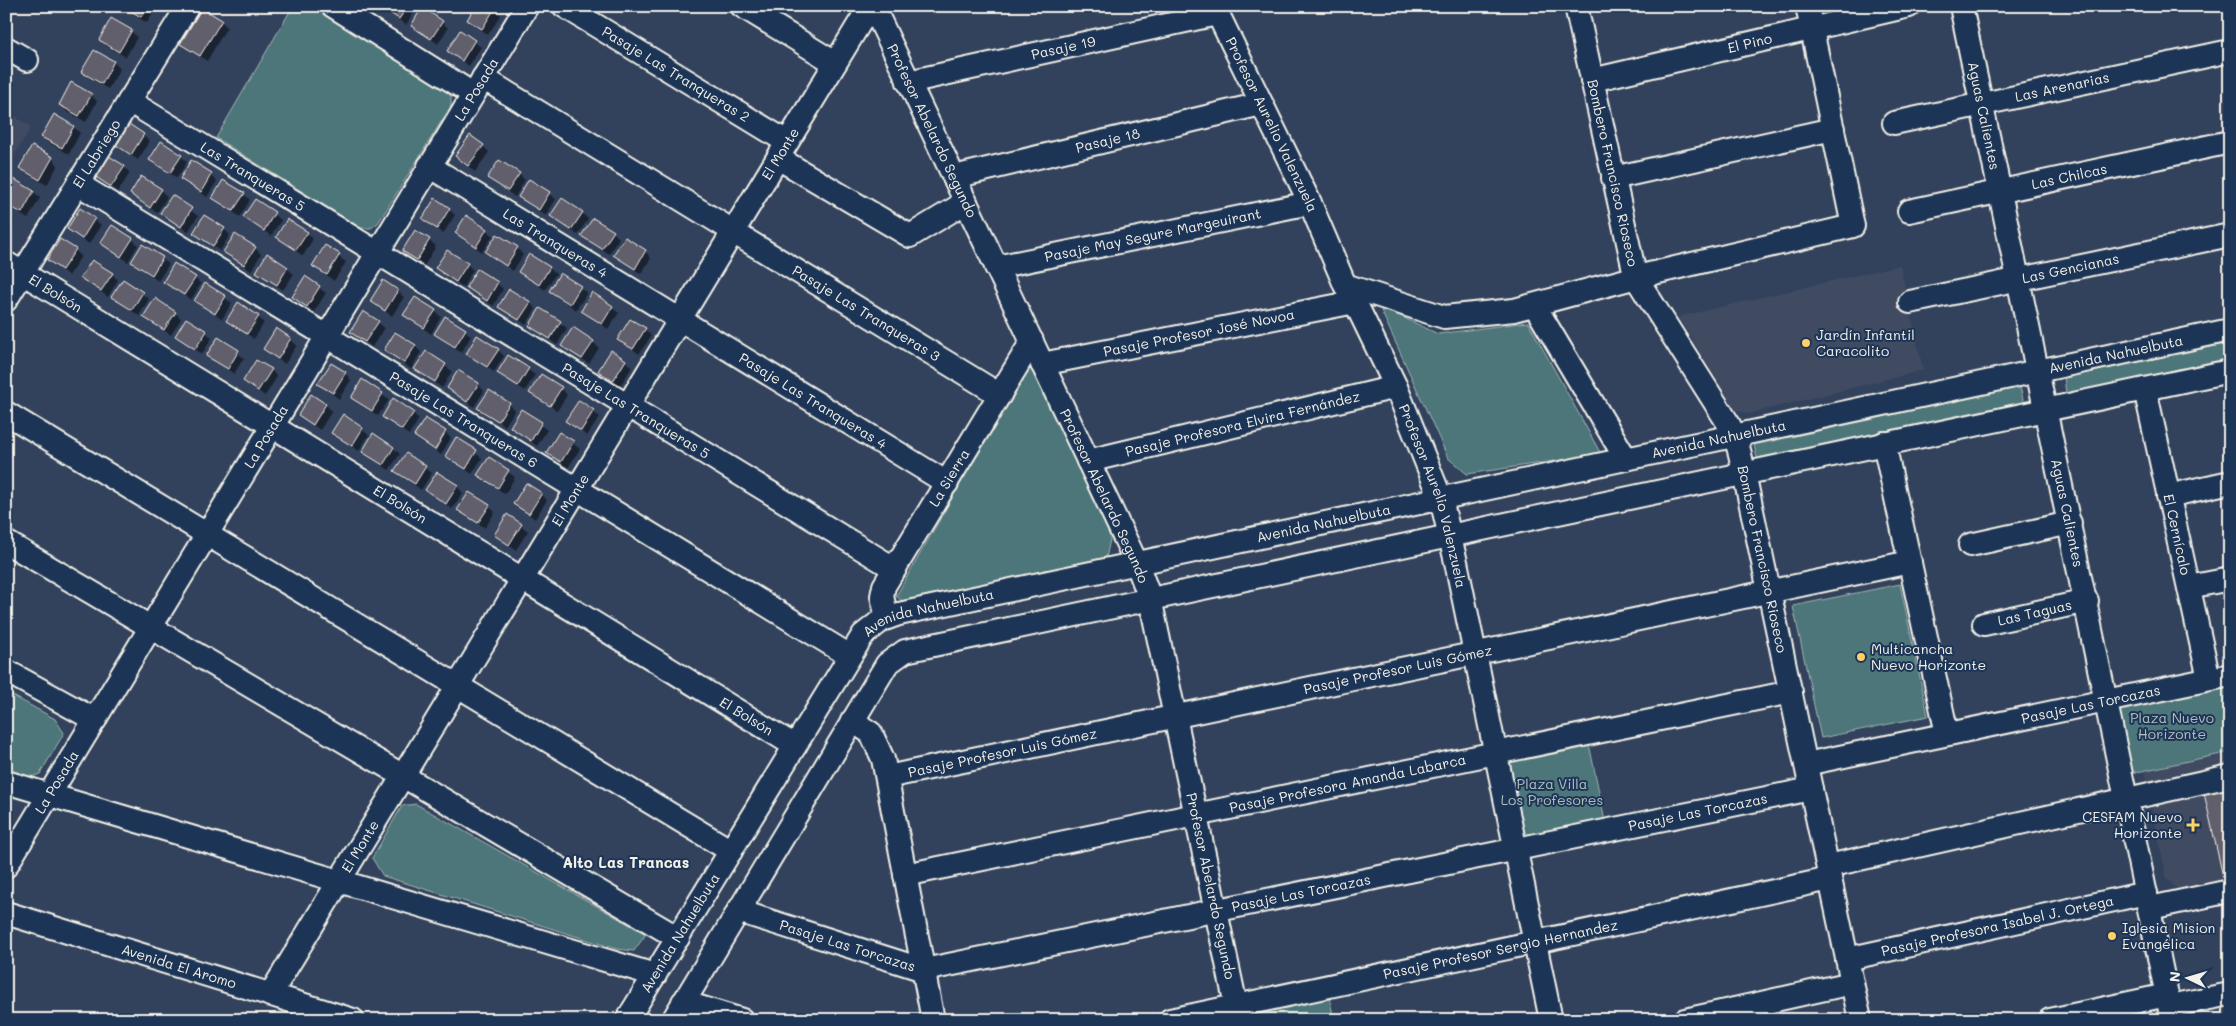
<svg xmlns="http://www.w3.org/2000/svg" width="2236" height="1026" viewBox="0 0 2236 1026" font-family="Mali,sans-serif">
<rect width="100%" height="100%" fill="#32425d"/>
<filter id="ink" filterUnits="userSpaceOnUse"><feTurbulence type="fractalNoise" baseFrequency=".02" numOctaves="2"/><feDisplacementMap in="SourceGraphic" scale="10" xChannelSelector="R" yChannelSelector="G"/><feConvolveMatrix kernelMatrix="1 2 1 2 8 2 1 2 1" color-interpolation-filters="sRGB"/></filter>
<g filter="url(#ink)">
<!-- built -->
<path fill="#404b62" d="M6,111L31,127L6,169Z
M1900,265L1923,370L1748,414L1735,409L1678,317Z
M2230,752V879L2177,889L2167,878L2144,771Z"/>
<!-- green -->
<path fill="#4e767a" stroke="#a1b4b1" d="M293,6H310L446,89L451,97V106L378,223L371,228H361L216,138Z
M1379,306L1438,334L1528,322L1601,454L1467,474L1448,458Z
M2230,343V358L2066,394L2064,377Z
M1031,366L1111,535L1106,558L902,601L896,596L1018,383Z
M2020,387L2024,403L1757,458L1754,445Z
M1900,584L1928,716L1821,738L1793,606Z
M2230,675V752L2123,775L2108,701Z
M6,692L55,719L64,733L40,774L26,779L6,773Z
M1587,734L1607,831L1516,849L1496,753Z
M416,804L646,934L634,951L617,949L383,876L372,858L402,806Z
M1327,986L1334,1020H1239L1236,1006Z"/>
<!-- shadow -->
<path fill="#0007" d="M128,6H157L147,23L133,14Z
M232,6H240L238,10Z
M380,6H414L416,8L406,25Z
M490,6L501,15L488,35L468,19Z
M221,21L227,27L207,61L182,43Z
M442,22L448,28L438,44L412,25Z
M131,31L137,37L126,57L106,46L100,40Z
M460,32L481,47L469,66L449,51Z
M94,52L114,62L120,69L108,89L89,78L83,72Z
M91,95L97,101L86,122L66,111L60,105Z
M54,116L74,127L80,133L69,154L49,143L43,137Z
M129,126L150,141L138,160L117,145Z
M483,146L489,152L475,172L456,156Z
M181,156L187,162L177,178L151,160Z
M52,158L58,165L47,185L27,174L21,168Z
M192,162L217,181L207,197L181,178Z
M124,167L130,173L118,192L98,177Z
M519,174L525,180L515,197L489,178Z
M530,180L556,199L546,216L520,197Z
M14,181L34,192L40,198L28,219L6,205V196Z
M161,190L167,197L157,213L131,194Z
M244,194L250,200L240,217L214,198Z
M172,197L198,216L188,232L162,213Z
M255,201L281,220L271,236L245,217Z
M449,209L455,215L443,234L423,219Z
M80,210L101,225L89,244L68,229Z
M582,213L588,219L578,235L552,216Z
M6,218L14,224L7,234H6Z
M224,229L230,235L220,251L194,233Z
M486,229L493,236L482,252L457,233Z
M415,231L436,246L424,266L403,251Z
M613,232L619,238L609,254L583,236Z
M307,233L313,239L303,256L277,237Z
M132,239L138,245L128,262L102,243Z
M143,246L169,264L158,281L132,262Z
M325,247L346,262L334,281L313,265Z
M255,248L261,254L251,271L225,252Z
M517,248L523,255L513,271L487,252Z
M75,250L81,256L69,276L49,260Z
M645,251L651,258L641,274L615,255Z
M467,264L473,270L463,287L437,268Z
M287,268L294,274L283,290L257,272Z
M549,268L556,274L545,290L519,272Z
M112,274L118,280L108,297L82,278Z
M561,275L587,293L576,310L550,291Z
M195,278L201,284L191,300L165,282Z
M305,278L326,293L314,312L294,297Z
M123,280L149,299L139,316L113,297Z
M497,283L503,289L493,306L467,287Z
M206,285L232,303L222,319L196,301Z
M397,291L404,297L392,316L371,301Z
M593,294L619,313L608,329L583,311Z
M530,303L536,309L526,325L500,306Z
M541,310L567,328L557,345L531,326Z
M435,311L441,317L431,334L405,315Z
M175,312L181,319L171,335L145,317Z
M258,317L264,323L254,339L228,320Z
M378,322L384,328L372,347L352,332Z
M645,329L651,336L639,354L619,339Z
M276,330L297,345L285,364L264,349Z
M465,330L471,336L461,353L435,334Z
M206,332L212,338L202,354L176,336Z
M219,339L244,358L234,374L208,355Z
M593,342L599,348L589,364L563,345Z
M415,346L421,352L411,369L385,350Z
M498,350L504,356L494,372L468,354Z
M426,352L452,371L442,388L416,369Z
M509,356L535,375L525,391L499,373Z
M625,361L632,367L620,386L599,371Z
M271,370L277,377L265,396L244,381Z
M345,373L351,380L339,399L319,383Z
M363,381L389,400L378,416L352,398Z
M478,384L484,391L474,407L448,388Z
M561,388L567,395L557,411L531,392Z
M579,402L600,417L587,436L567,421Z
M509,404L515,410L505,426L479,407Z
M326,405L332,411L320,430L299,415Z
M522,411L547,430L537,446L511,427Z
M413,413L419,419L409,435L383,417Z
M343,416L369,435L359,451L333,433Z
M445,432L451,438L441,455L415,436Z
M559,433L580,449L568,468L547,452Z
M457,439L482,458L472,474L446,455Z
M393,448L400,454L389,470L363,452Z
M406,455L432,473L421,490L396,471Z
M489,459L515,477L505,494L479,475Z
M457,486L463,493L452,509L427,490Z
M541,494L547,500L535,519L515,504Z
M489,506L495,512L485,528L459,510Z
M507,516L528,531L516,550L495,535Z"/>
<!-- building -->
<path fill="#625f6c" stroke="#f4f1e8" d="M126,6H148L141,17L125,8Z
M379,6H408L399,19Z
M475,6H492L495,8L482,29L467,20Z
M422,7L443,21L431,39L411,26Z
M202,8L222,20L200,56L180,44Z
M111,18L132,30L119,52L99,40Z
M460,30L475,40L462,61L447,51Z
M94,50L114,61L102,84L81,72Z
M71,82L92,94L79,116L59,105Z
M54,114L74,126L62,148L41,137Z
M129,124L144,134L131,155L116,145Z
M470,135L484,145L468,166L455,156Z
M161,141L182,155L170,173L149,160Z
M32,146L53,157L40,180L19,168Z
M109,156L125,166L111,187L96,177Z
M191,160L212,173L201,192L180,179Z
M499,160L520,173L508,191L487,178Z
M141,176L162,189L150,208L130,194Z
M14,179L34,191L22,213L6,205V193Z
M529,179L550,192L539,210L518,197Z
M223,180L245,193L233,211L212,198Z
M172,195L192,208L181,227L160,213Z
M435,198L450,208L437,229L422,219Z
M562,198L583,212L571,230L550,216Z
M255,199L275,212L264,231L243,217Z
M80,208L95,218L82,239L67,229Z
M204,215L225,228L213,246L193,233Z
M466,215L487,229L476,247L455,233Z
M6,217L12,221L6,229Z
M593,218L614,231L602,249L581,236Z
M287,219L308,232L296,250L276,237Z
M112,225L133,238L121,257L100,243Z
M415,230L430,239L417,260L402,251Z
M235,234L256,247L244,265L223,252Z
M497,234L518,247L506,266L485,252Z
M625,237L646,250L635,269L613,255Z
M60,239L76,249L62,270L47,260Z
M142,244L163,257L152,275L131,262Z
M325,245L340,254L327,275L312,266Z
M447,250L468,263L456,282L435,268Z
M267,253L288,267L277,285L256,272Z
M529,254L550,267L539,285L518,272Z
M92,260L113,273L101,291L80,278Z
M174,263L196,277L184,295L163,282Z
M477,269L498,282L487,301L466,287Z
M560,273L581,286L570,304L549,291Z
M305,276L320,286L307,307L292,297Z
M123,279L143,292L132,310L111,297Z
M383,280L398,290L385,311L370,301Z
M205,283L226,296L215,314L194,301Z
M509,289L531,302L519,320L498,307Z
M592,292L613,306L602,324L581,311Z
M415,297L436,310L424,328L403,315Z
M155,298L176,312L164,330L143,317Z
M238,302L259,316L247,334L226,321Z
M540,308L561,321L550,339L529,326Z
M363,311L379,321L365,342L350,332Z
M445,316L466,329L455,347L434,334Z
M186,318L207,331L195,349L175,336Z
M630,319L646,328L633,349L617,340Z
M573,327L594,341L582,359L561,346Z
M276,328L291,338L278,359L263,349Z
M395,332L416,345L404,363L384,350Z
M477,335L499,349L487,367L466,354Z
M218,337L239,350L228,369L206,356Z
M611,350L626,360L613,381L598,371Z
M426,351L446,364L435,382L414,369Z
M508,355L529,368L518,386L497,373Z
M256,360L272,369L258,391L243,381Z
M331,363L346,372L333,393L317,384Z
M458,370L479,383L467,402L447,388Z
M541,374L562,387L550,406L529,393Z
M362,379L383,393L372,411L351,398Z
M489,390L510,403L498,421L477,408Z
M311,394L326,404L313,425L298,415Z
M393,398L414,412L402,430L382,417Z
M579,400L594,410L581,431L565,421Z
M521,409L542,422L531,441L510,427Z
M343,414L363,428L352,446L331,433Z
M425,418L446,431L435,450L414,436Z
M559,432L574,441L561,462L546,453Z
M373,433L394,447L383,465L362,452Z
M456,437L477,450L466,469L445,456Z
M406,453L426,466L415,484L394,471Z
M489,457L509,470L498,488L477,475Z
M437,472L458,485L446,504L425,490Z
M526,483L542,493L529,514L513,504Z
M469,492L490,505L478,523L457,510Z
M507,514L522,524L509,545L494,535Z
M2230,788V879L2224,881L2204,793Z"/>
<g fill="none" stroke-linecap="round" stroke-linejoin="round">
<!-- minor casing -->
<g stroke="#f4f1e8" stroke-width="26">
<g id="minor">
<path d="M333,6L473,94"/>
<path id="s1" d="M564,6L787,142"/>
<path d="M742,6L835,63"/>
<path id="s2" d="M873,6L1137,564L1150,598L1239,1020"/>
<path id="s3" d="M1214,6L1310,203L1345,285L1355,302L1396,387L1441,499L1456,562L1551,1020"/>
<path id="s4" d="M1576,6L1634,270L1640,284L1728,423L1735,436L1740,454L1860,1020"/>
<path id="s5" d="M1961,6C2031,344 2104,681 2172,1020"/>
<path d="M6,48L27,60"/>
<path d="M483,78L733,231"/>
<path id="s6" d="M1592,80L1909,6"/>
<path id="s7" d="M908,82L1217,14"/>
<path id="s8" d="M129,101L895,569"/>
<path id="s9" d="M1894,123L2230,51"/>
<path d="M778,158L910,236L966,202"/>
<path id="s10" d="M429,166L947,483"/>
<path id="s11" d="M954,177L1261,104"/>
<path d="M1613,178L1833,129"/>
<path id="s12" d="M78,184L850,656"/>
<path id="s13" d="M1909,211L2230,142"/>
<path id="s14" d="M733,232L1000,395"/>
<path id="s15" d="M6,263L795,746"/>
<path id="s16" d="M996,267L1310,203"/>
<path d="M1345,285L1444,317L1514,310L1637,277L1853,226L1807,6"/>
<path id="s17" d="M6,300L188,6"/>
<path id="s18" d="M1910,302L2230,235"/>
<path d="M1535,306L1626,459"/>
<path id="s19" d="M1042,364L1355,302"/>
<path id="s20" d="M2145,389L2209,679"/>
<path d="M6,413L731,851"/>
<path d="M1884,443L1947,734"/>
<path id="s21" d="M1088,461L1396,387"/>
<path d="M2168,496L2230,482"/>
<path d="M6,542L678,938"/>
<path d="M1970,545L2070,523"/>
<path d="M2189,587L2230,579"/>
<path id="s22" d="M887,618L882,596L884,586L1032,341"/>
<path id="s23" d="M1984,624L2087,601"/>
<path d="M6,671L95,720"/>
<path d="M852,721L871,733L883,759L933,1020"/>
<path id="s24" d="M1806,764L2230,675"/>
<path id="s25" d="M887,777L1910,562"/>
<path d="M6,782L655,975"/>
<path id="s26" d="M6,866L527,6"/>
<path d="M1828,866L2230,776"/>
<path id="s27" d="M905,875L1791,692"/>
<path d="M2150,908L2230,891"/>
<path id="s28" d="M738,911L924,970L1811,789"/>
<path id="s29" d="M6,913L353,1020"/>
<path id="s30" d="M1847,959L2146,893"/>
<path id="s31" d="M270,995L870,6"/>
<path d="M683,1002L742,1020"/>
<path d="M2170,1006L2230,994"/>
<path id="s32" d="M627,1020L863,635L882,620L899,614L2230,330"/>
<path d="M673,1020L887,664L905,651L2230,371"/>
<path id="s33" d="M1170,1020L1830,879"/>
<path d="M1685,1020L1852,983"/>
<path d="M2050,1020L2167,995"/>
</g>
</g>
<!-- minor -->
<use href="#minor" stroke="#1d3557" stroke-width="22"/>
</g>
</g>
<!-- markers -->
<g fill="#ffd166" stroke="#1d3557" stroke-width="2">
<circle cx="1806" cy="343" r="5"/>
<circle cx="1861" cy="657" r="5"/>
<path d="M2190.5 817.5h5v5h5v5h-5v5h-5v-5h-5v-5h5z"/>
<circle cx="2112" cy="936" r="5"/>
</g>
<g text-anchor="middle" stroke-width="4" stroke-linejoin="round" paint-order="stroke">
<!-- street labels -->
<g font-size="14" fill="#f4f1e8" stroke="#1d3557">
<text dy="5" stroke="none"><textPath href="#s6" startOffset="162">El Pino</textPath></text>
<text dy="5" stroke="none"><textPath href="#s7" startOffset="159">Pasaje 19</textPath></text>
<text dy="5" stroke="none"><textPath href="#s1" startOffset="131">Pasaje Las Tranqueras 2</textPath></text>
<text dy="5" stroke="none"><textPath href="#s9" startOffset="172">Las Arenarias</textPath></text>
<text dy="5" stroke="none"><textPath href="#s26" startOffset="908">La Posada</textPath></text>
<text dy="5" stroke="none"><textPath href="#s5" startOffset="112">Aguas Calientes</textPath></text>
<text dy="5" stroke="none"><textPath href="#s3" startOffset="132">Profesor Aurelio Valenzuela</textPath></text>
<text dy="5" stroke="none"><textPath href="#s2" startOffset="138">Profesor Abelardo Segundo</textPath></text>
<text dy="5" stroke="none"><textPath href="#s11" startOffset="158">Pasaje 18</textPath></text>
<text dy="5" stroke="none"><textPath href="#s17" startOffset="172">El Labriego</textPath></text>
<text dy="5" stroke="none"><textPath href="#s31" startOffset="984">El Monte</textPath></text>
<text dy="5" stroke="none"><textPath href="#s4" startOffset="171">Bombero Francisco Rioseco</textPath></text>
<text dy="5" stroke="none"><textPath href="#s8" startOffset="145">Las Tranqueras 5</textPath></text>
<text dy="5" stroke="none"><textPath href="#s13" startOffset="164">Las Chilcas</textPath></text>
<text dy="5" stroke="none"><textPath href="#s16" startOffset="160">Pasaje May Segure Margeuirant</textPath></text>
<text dy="5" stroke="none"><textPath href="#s10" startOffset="148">Las Tranqueras 4</textPath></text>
<text dy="5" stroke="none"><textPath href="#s18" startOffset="164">Las Gencianas</textPath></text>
<text dy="5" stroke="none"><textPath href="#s15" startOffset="58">El Bolsón</textPath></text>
<text dy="5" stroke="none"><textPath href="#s14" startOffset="156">Pasaje Las Tranqueras 3</textPath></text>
<text dy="5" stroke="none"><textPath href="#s19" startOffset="160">Pasaje Profesor José Novoa</textPath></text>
<text dy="5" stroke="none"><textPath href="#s32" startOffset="1738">Avenida Nahuelbuta</textPath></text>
<text dy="5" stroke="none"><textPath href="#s10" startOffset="450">Pasaje Las Tranqueras 4</textPath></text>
<text dy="5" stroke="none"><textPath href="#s8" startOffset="594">Pasaje Las Tranqueras 5</textPath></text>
<text dy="5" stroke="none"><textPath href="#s12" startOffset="452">Pasaje Las Tranqueras 6</textPath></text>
<text dy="5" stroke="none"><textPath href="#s21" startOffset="159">Pasaje Profesora Elvira Fernández</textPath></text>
<text dy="5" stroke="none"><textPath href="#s26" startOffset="502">La Posada</textPath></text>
<text dy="5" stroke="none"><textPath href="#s32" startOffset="1332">Avenida Nahuelbuta</textPath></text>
<text dy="5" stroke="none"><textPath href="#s22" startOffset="159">La Sierra</textPath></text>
<text dy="5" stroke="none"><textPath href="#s3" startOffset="538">Profesor Aurelio Valenzuela</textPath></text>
<text dy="5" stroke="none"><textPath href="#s2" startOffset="542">Profesor Abelardo Segundo</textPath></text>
<text dy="5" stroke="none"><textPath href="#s31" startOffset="579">El Monte</textPath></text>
<text dy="5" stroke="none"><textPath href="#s15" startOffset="462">El Bolsón</textPath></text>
<text dy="5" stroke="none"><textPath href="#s5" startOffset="518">Aguas Calientes</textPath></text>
<text dy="5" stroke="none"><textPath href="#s32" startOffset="928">Avenida Nahuelbuta</textPath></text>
<text dy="5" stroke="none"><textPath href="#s20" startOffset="149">El Cernícalo</textPath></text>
<text dy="5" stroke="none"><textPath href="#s4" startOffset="591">Bombero Francisco Rioseco</textPath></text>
<text dy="5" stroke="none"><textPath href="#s23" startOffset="52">Las Taguas</textPath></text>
<text dy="5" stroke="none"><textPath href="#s32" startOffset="522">Avenida Nahuelbuta</textPath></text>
<text dy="5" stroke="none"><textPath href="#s25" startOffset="522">Pasaje Profesor Luis Gómez</textPath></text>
<text dy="5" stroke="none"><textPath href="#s24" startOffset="291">Pasaje Las Torcazas</textPath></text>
<text dy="5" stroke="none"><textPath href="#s15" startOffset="868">El Bolsón</textPath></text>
<text dy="5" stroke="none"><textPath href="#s25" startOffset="118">Pasaje Profesor Luis Gómez</textPath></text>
<text dy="5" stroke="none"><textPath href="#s26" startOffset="98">La Posada</textPath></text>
<text dy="5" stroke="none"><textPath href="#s27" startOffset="452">Pasaje Profesora Amanda Labarca</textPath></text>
<text dy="5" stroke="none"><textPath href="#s28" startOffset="985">Pasaje Las Torcazas</textPath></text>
<text dy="5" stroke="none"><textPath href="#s31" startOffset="174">El Monte</textPath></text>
<text dy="5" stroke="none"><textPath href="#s2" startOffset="948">Profesor Abelardo Segundo</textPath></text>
<text dy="5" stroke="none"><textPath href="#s28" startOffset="580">Pasaje Las Torcazas</textPath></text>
<text dy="5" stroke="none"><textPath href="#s30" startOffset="154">Pasaje Profesora Isabel J. Ortega</textPath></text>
<text dy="5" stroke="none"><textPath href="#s32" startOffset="102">Avenida Nahuelbuta</textPath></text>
<text dy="5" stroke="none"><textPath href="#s28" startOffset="115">Pasaje Las Torcazas</textPath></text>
<text dy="5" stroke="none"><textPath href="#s33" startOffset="338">Pasaje Profesor Sergio Hernandez</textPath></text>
<text dy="5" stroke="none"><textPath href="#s29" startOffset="181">Avenida El Aromo</textPath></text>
</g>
<!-- poi labels -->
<g font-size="14" fill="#f4f1e8" stroke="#1d3557" text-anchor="start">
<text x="1816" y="340">Jardín Infantil<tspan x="1816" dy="16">Caracolito</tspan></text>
<text x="1871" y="654">Multicancha<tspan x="1871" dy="16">Nuevo Horizonte</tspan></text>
<text x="2182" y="822" text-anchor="end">CESFAM Nuevo<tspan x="2182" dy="16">Horizonte</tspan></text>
<text x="2122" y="933">Iglesia Mision<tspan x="2122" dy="16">Evangélica</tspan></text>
</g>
<!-- park labels -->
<g font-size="14" fill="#b2c0bc" stroke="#1d3557">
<text x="2172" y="723">Plaza Nuevo<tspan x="2172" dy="16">Horizonte</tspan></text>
<text x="1552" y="789">Plaza Villa<tspan x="1552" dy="16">Los Profesores</tspan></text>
</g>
<!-- neighbourhood labels -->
<g font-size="15" font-weight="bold" fill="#f4f1e8" stroke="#1d3557">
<text x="626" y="868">Alto Las Trancas</text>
</g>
</g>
<!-- margin -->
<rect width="2236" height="1026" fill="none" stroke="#1d3557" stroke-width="25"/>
<rect x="12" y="12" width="2211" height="1001" fill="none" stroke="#f4f1e8" stroke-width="2" filter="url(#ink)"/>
<!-- north arrow -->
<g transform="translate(2188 978) rotate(275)" stroke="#1d3557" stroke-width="4" paint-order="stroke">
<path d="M0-4L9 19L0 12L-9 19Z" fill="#f4f1e8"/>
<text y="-8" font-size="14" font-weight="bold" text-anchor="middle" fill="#f4f1e8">N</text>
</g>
</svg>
